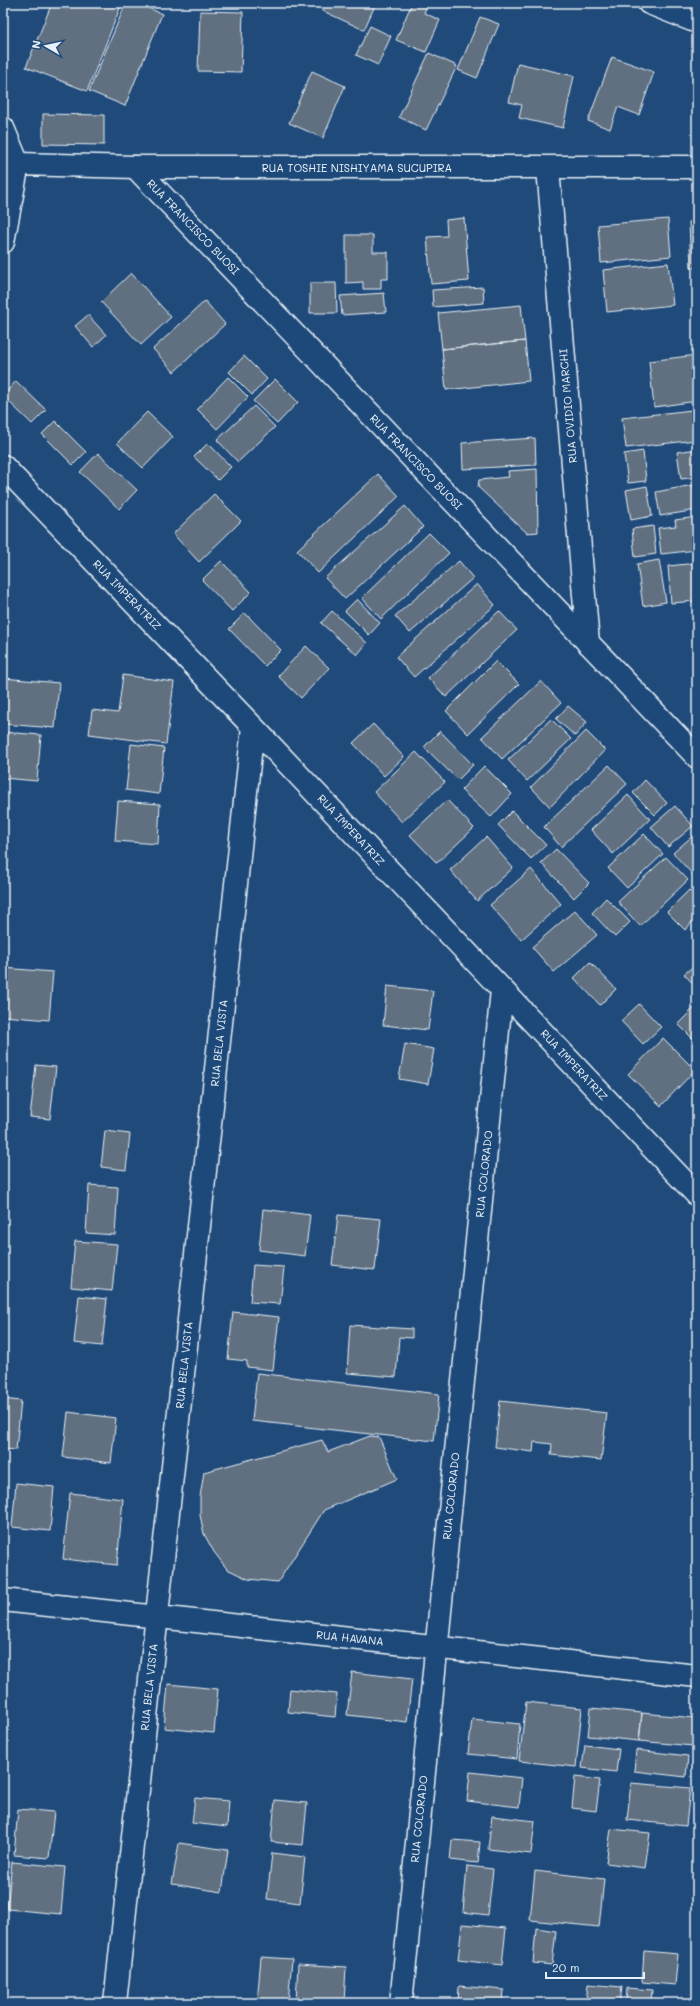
<svg xmlns="http://www.w3.org/2000/svg" width="700" height="2006" viewBox="0 0 700 2006" font-family="Mali,sans-serif">
<rect width="100%" height="100%" fill="#1f4a7a"/>
<filter id="ink" filterUnits="userSpaceOnUse"><feTurbulence type="fractalNoise" baseFrequency=".025" numOctaves="2"/><feDisplacementMap in="SourceGraphic" scale="8" xChannelSelector="R" yChannelSelector="G"/><feConvolveMatrix kernelMatrix="1 2 1 2 8 2 1 2 1" color-interpolation-filters="sRGB"/></filter>
<g filter="url(#ink)">
<!-- building -->
<path fill="#616f80" stroke="#e8f1f8" d="M52,3H122L87,91L26,67Z
M126,3H137L162,14L125,106L89,91Z
M325,3H376L364,30L321,10Z
M412,3H428L424,13L440,20L426,52L396,40Z
M200,11L243,12L241,72L198,71Z
M480,17L499,24L477,78L458,70Z
M370,26L391,36L378,65L356,55Z
M429,53L457,66L426,130L399,117Z
M612,57L654,72L639,115L618,107L610,129L588,121Z
M518,63L574,76L563,128L519,118L522,105L509,102Z
M312,71L345,86L323,138L289,123Z
M43,114L104,115V145L43,144Z
M464,218L469,281L431,284L427,237L447,236L446,220Z
M668,219L671,256L601,263L598,225Z
M697,221V268H691L689,222Z
M346,235H373V252H388V279H381V289H363V282L346,283Z
M668,263L673,305L607,312L603,270Z
M131,273L171,317L141,345L101,302Z
M310,283H336L337,313H310Z
M483,287L484,303L433,307L432,290Z
M384,293L386,312L342,315L340,296Z
M205,301L225,324L174,372L153,349Z
M521,305L525,341L442,349L438,313Z
M88,315L106,335L93,347L75,326Z
M525,341L529,381L446,390L442,349Z
M697,355V401L654,407L649,361Z
M244,356L267,379L252,395L229,372Z
M228,377L248,397L217,429L197,409Z
M275,379L298,402L277,424L253,401Z
M16,381L46,410L32,424L3,396Z
M254,406L275,427L238,462L217,440Z
M692,410L696,440L626,448L622,418Z
M147,412L173,437L143,468L117,443Z
M55,421L86,452L73,465L42,434Z
M535,438L536,465L463,469L462,443Z
M208,443L231,467L218,480L194,457Z
M697,449V477L681,479L677,452Z
M643,451L646,481L628,483L624,454Z
M98,453L137,490L119,509L80,472Z
M537,469L538,532L527,533L478,487L479,480L509,477L508,471Z
M378,474L399,496L318,573L297,550Z
M693,485L697,510L660,516L656,492Z
M647,486L652,516L631,520L626,490Z
M214,494L241,521L199,562L173,534Z
M405,506L423,527L345,599L325,578Z
M697,517V550L661,554L658,528L676,526L675,520Z
M653,526L656,554L635,557L632,529Z
M429,533L449,553L381,619L362,598Z
M659,560L666,602L643,606L637,564Z
M221,561L251,592L232,611L202,580Z
M459,561L473,578L410,633L395,616Z
M697,563V601L671,603L668,566Z
M477,584L495,605L414,677L396,657Z
M357,599L380,623L369,635L345,611Z
M332,611L367,643L357,655L321,623Z
M499,611L517,630L446,697L428,678Z
M245,613L281,650L265,666L229,629Z
M306,646L329,668L301,698L278,676Z
M496,661L519,684L468,734L446,711Z
M123,675L174,682L166,744L89,734L92,710L118,713Z
M3,678L59,683L55,728L3,724Z
M541,681L561,703L502,759L482,737Z
M568,706L587,722L575,736L556,719Z
M551,719L571,739L527,781L508,760Z
M373,724L404,757L384,776L353,743Z
M440,731L473,765L458,780L424,747Z
M586,731L605,750L550,807L531,787Z
M3,732L41,735L37,781L3,778Z
M131,744L164,748L159,794L126,790Z
M416,752L445,782L402,822L374,792Z
M609,765L627,784L561,847L544,827Z
M484,766L512,794L491,817L461,790Z
M645,780L667,803L655,815L633,793Z
M628,795L650,819L613,854L591,830Z
M447,800L474,828L437,863L410,835Z
M118,801L160,804L158,844L115,841Z
M675,806L693,826L668,847L651,827Z
M512,811L546,845L531,859L498,825Z
M697,832V873L694,876L673,853Z
M644,834L663,854L627,888L608,868Z
M486,837L513,868L477,901L450,870Z
M556,849L589,883L574,898L541,863Z
M3,854L9,855L3,900Z
M666,857L688,880L640,926L618,902Z
M531,869L561,904L521,940L490,905Z
M689,890L697,898V917L685,930L667,912Z
M606,898L630,922L615,937L592,913Z
M575,910L597,935L554,972L532,947Z
M590,962L616,989L600,1005L574,978Z
M697,963V988L684,974Z
M3,968L53,972L49,1020L3,1016Z
M387,986L433,991L428,1030L383,1025Z
M639,1004L661,1027L643,1044L621,1021Z
M697,1005V1041L696,1042L678,1024Z
M663,1038L695,1070L661,1106L628,1074Z
M405,1044L434,1049L428,1084L399,1079Z
M36,1065L56,1067L50,1119L30,1117Z
M105,1131L130,1134L126,1170L101,1167Z
M89,1185L118,1187L115,1235L86,1233Z
M263,1209L310,1215L305,1256L259,1250Z
M338,1215L381,1219L375,1270L332,1265Z
M75,1241L117,1244L112,1291L71,1287Z
M253,1265L284,1267L280,1304L250,1302Z
M79,1296L107,1299L102,1346L74,1343Z
M233,1312L279,1317L273,1370L247,1367V1361L228,1359Z
M350,1325L412,1329V1338L399,1337L396,1377L347,1373Z
M257,1373L439,1394L434,1441L252,1421Z
M3,1399L21,1401L16,1450L3,1449Z
M500,1401L607,1413L601,1460L551,1455L552,1444L534,1442L533,1452L495,1447Z
M68,1412L116,1418L111,1463L63,1457Z
M370,1436L379,1437L397,1479L324,1510L278,1582L248,1579L227,1569L214,1552L204,1534L200,1515V1497L204,1472L322,1440L328,1452Z
M16,1483L54,1487L50,1531L12,1527Z
M3,1486L6,1487L3,1520Z
M70,1493L123,1499L117,1565L63,1559Z
M352,1672L412,1679L407,1722L347,1715Z
M168,1684L218,1689L214,1733L164,1728Z
M290,1689L337,1694L335,1717L288,1712Z
M526,1702L582,1708L576,1767L519,1761Z
M591,1708L642,1713L639,1741L588,1736Z
M642,1713L695,1718L693,1746L639,1741Z
M472,1719L520,1724L517,1759L468,1754Z
M585,1745L619,1749L616,1772L582,1768Z
M636,1750L688,1756L686,1777L634,1771Z
M470,1772L522,1778L519,1807L467,1801Z
M575,1777L600,1780L596,1811L572,1808Z
M631,1783L690,1788L686,1826L627,1820Z
M195,1798L229,1801L227,1827L192,1823Z
M275,1800L307,1803L303,1845L271,1842Z
M18,1809L54,1812L49,1858L14,1855Z
M492,1816L535,1821L531,1854L488,1849Z
M611,1829L650,1833L645,1868L606,1863Z
M452,1840L480,1842L478,1863L450,1860Z
M179,1843L228,1850L222,1892L172,1884Z
M272,1853L305,1857L300,1903L267,1899Z
M12,1862L65,1867L61,1914L7,1909Z
M467,1866L493,1869L488,1915L463,1912Z
M535,1871L604,1879L599,1927L530,1920Z
M462,1924L506,1928L502,1965L458,1960Z
M536,1928L556,1931L552,1965L533,1963Z
M644,1951L678,1954L675,1985L642,1982Z
M261,1957L292,1959L288,2003H257Z
M298,1964L346,1967L344,2003H296Z
M588,1984L622,1987L620,2003H586Z
M459,1986L504,1990L503,2003H458Z
M627,1988L652,1990L651,2003H626Z"/>
<g fill="none" stroke-linecap="round" stroke-linejoin="round">
<!-- street casing -->
<g stroke="#e8f1f8" stroke-width="25">
<path id="street" d="M3,128L18,164
M18,164L135,167H697
M548,168L588,643
M3,242L18,164
M3,466L253,727L697,1195
M3,1600L697,1676
M115,2003L253,727
M401,2003L502,990"/>
</g>
<!-- secondary casing -->
<g stroke="#e8f1f8" stroke-width="25">
<path id="secondary" d="M135,167L697,757"/>
</g>
<!-- primary casing -->
<g stroke="#e8f1f8" stroke-width="25">
<path id="primary" d="M649,3L697,22"/>
</g>
<!-- street -->
<use href="#street" stroke="#1f4a7a" stroke-width="22"/>
<!-- secondary -->
<use href="#secondary" stroke="#1f4a7a" stroke-width="22"/>
<!-- primary -->
<use href="#primary" stroke="#1f4a7a" stroke-width="22"/>
</g>
</g>
<g text-anchor="middle" stroke-width="3" stroke-linejoin="round" paint-order="stroke">
<!-- street labels -->
<g font-size="11" fill="#e8f1f8" stroke="#1f4a7a">
<text x="357" y="172">RUA TOSHIE NISHIYAMA SUCUPIRA</text>
<text transform="translate(193 227) rotate(46)" y="4">RUA FRANCISCO BUOSI</text>
<text transform="translate(568 406) rotate(-95)" y="4">RUA OVIDIO MARCHI</text>
<text transform="translate(416 462) rotate(46)" y="4">RUA FRANCISCO BUOSI</text>
<text transform="translate(127 595) rotate(46)" y="4">RUA IMPERATRIZ</text>
<text transform="translate(351 830) rotate(47)" y="4">RUA IMPERATRIZ</text>
<text transform="translate(219 1043) rotate(-84)" y="4">RUA BELA VISTA</text>
<text transform="translate(574 1065) rotate(47)" y="4">RUA IMPERATRIZ</text>
<text transform="translate(484 1174) rotate(-84)" y="4">RUA COLORADO</text>
<text transform="translate(184 1365) rotate(-84)" y="4">RUA BELA VISTA</text>
<text transform="translate(451 1496) rotate(-84)" y="4">RUA COLORADO</text>
<text transform="translate(350 1638) rotate(6)" y="4">RUA HAVANA</text>
<text transform="translate(149 1687) rotate(-84)" y="4">RUA BELA VISTA</text>
<text transform="translate(419 1819) rotate(-84)" y="4">RUA COLORADO</text>
</g>
</g>
<!-- margin -->
<rect width="700" height="2006" fill="none" stroke="#1f4a7a" stroke-width="16"/>
<rect x="8" y="8" width="684" height="1990" fill="none" stroke="#e8f1f8" stroke-width="1.5" filter="url(#ink)"/>
<!-- north arrow -->
<g transform="translate(46 46) rotate(279)" stroke="#1f4a7a" stroke-width="3" paint-order="stroke">
<path d="M0-3L7 15L0 10L-7 15Z" fill="#e8f1f8"/>
<text y="-6" font-size="11" font-weight="bold" text-anchor="middle" fill="#e8f1f8">N</text>
</g>
<!-- scale -->
<path d="M546 1972v6h98v-6" fill="none" stroke="#e8f1f8" stroke-width="2"/>
<text x="552" y="1972" font-size="12" fill="#e8f1f8" stroke="#1f4a7a" stroke-width="3" paint-order="stroke">20 m</text>
</svg>
